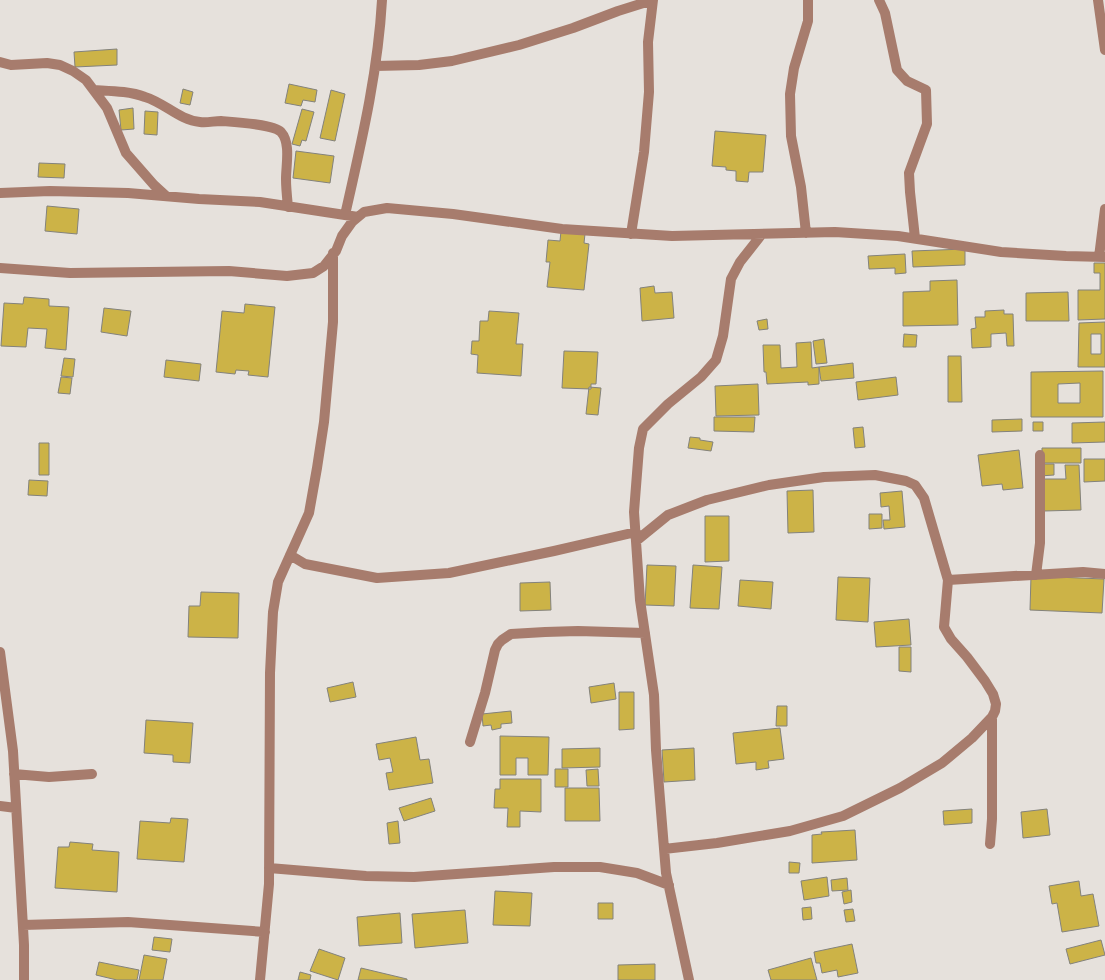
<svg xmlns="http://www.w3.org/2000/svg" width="1105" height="980" viewBox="0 0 1105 980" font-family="'Sofia Sans Condensed',sans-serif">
<rect width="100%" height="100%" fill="#e6e1dc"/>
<!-- building -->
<path fill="#ccb347" stroke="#83827c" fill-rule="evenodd" d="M117,49V65L75,67L74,52Z
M289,84L317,90L315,102L303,100L301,106L285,103Z
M183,89L193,92L190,105L180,103Z
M331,90L345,94L335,141L320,138Z
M133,108L134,129L121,130L119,110Z
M302,109L314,112L306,141L302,140L300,146L292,144Z
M145,111L158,112L157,135L144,134Z
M715,131L766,135L763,172H749L748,182L736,181V171L726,170V167L712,166Z
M296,151L334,156L330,183L293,178Z
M39,163L65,164L64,178L38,177Z
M47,206L79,209L77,234L45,231Z
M561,231L585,234L584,243L589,244L584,290L547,287L550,262H546L548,240L560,241Z
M965,249V265L913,267L912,251Z
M905,254L906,273L895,274V268L869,269L868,256Z
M1094,263H1105V319L1078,320V290H1100V273H1094Z
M957,280L958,325L903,326V292L930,291V281Z
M654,286L655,293L672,292L674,318L642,321L640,288Z
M1068,292L1069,321H1026V293Z
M24,297L49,299V306L69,307L66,350L45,348L47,329L28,328L26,347L1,346L4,303L23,304Z
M245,304L275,307L268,377L248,375L249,371L236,370L235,374L216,372L222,311L244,313Z
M104,308L131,311L127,336L101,332Z
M1004,310V314H1013L1014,346H1007L1006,333L991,334V347L972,348L971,329L976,328L975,317H985V311Z
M489,311L519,313L516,344H523L521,376L477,373L478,355L471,354L472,341H479L480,321H488Z
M767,319L768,329L759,330L757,321Z
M1105,322V367H1078L1079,323ZM1091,334H1101V354H1091Z
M904,334L917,335L916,347H903Z
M824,339L827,363L816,364L813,341Z
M811,342L812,368L819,367V384L808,385V382L767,384L766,372H764L763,345H780L781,368L797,367L796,343Z
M564,351L598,352L596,384H591V389L562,388Z
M948,356H961L962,402H948Z
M64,358L75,359L73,377L61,376Z
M166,360L201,364L199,381L164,377Z
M853,363L854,378L821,381L819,367Z
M1103,371V417H1031V372ZM1080,383V403H1058V384Z
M61,377L72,378L70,394L58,393Z
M896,377L898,395L858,400L856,382Z
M758,384L759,415L716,416L715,386Z
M589,387L601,388L598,415L586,414Z
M714,417H755L754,432L714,431Z
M1022,419V431L992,432V420Z
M1033,422H1043V431H1033Z
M1105,422V442L1072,443V423Z
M863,427L865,447L855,448L853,428Z
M690,437L700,438V440L713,442L711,451L688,448Z
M39,443H49V475H39Z
M1042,448H1081V463H1042Z
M1019,450L1023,488L1003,490L1002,484L982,486L978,455Z
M1084,459H1105V481L1084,482Z
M1040,464H1054V475L1040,476Z
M1065,465H1079L1081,510L1044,511L1043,479H1066Z
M29,480L48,481L47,496L28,495Z
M813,490L814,532L788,533L787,491Z
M902,491L905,527L884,529L883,520H890L889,506L881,507L880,493Z
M869,514H882V528L869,529Z
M705,516H729V561L705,562Z
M647,565L676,566L674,606L645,605Z
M693,565L722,567L719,609L690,608Z
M1031,576L1104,579L1102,613L1030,610Z
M838,577L870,578L868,622L836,620Z
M740,580L773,582L771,609L738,606Z
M550,582L551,610L520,611V583Z
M201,592L239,593L238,638L188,637L189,606H200Z
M909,619L911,645L876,647L874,622Z
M899,647H911V672L899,671Z
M353,682L356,697L330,702L327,688Z
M614,683L616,699L591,703L589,687Z
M619,692H634V729L619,730Z
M777,706H787V726H776Z
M511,711L512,723L501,724V728L492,730L491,725L483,726L482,714Z
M146,720L193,723L190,763L173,762V755L144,753Z
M780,728L784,759L768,761L769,768L756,770V762L736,764L733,733Z
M500,736L549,737L548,775H528V758H516V775H500Z
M416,737L420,760L429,759L433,783L389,790L386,773L393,772L390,758L379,760L376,744Z
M600,748V767L562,768V749Z
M694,748L695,780L664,782L662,750Z
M555,769H568V787H555Z
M598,769L599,786H587L586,770Z
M500,779H541V812L520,811V827H507L508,808H494L495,789H500Z
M565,788H599L600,821H565Z
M431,798L435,811L404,821L399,808Z
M972,809V823L944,825L943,811Z
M1047,809L1050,835L1023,838L1021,812Z
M171,818L188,819L184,862L137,859L140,821L170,823Z
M398,821L400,843L389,844L387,823Z
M855,830L857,860L812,863V835L822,834L821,832Z
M70,842L93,844L92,850L119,852L117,892L55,888L58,847H69Z
M789,862L800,863L799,873H789Z
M827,877L829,896L804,900L801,881Z
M847,878L848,890L832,891L831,880Z
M1079,881L1081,896L1093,894L1099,926L1062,932L1057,903L1052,904L1049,886Z
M851,890L852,902L844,904L842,892Z
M495,891L532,893L530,926L493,925Z
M598,903H613V919H598Z
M811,907L812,919L803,920L802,908Z
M853,909L855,921L846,922L844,910Z
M465,910L468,943L415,948L412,914Z
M400,913L402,943L359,946L357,917Z
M154,937L172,939L170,952L152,950Z
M1101,940L1105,955L1070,964L1066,949Z
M852,944L858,973L838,977L837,970L822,973L820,963H816L814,952Z
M319,949L345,958L338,980L310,971Z
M144,955L167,959L163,980H139Z
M811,958L817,980H771L768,970Z
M99,962L139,970L137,980H117L96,975Z
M655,964V980H618V965Z
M361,968L407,979V980H358Z
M300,972L311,975L310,980H298Z"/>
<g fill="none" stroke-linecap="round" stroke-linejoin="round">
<!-- minor -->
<path stroke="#a77c6d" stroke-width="10" d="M879,0L885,13L897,70L907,81L926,90L927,124L909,173L910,192L915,238
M1098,0L1105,50
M0,62L11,65L47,63L60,65L73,71L86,80L107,108L126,153L154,185L166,196
M375,66L419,65L452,61L519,45L573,28L618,11L653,0
M94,90C111,91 129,91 145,97C165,103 179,120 200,122C207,123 214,121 221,121C233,122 273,124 281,132C291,143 286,165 286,179C286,188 287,197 288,207
M0,193L50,191L128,193L199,199L260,202L358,217
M345,215C361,144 378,73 382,0
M806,233L801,187L791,136L790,94L794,68L808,21V0
M631,234L644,152L649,92L648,42L653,0
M1099,257L1105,209
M0,268L70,273L229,271L287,276L313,273L324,266L336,251L342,236L352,222L364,212L387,208L453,214L562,229L672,236L835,232L898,236L1001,252L1066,256L1105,257
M636,541L668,515L707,500L769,485L824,477L875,475L906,481L915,485L924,498L948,580L944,627L951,639L967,657L985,681L993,694L996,704L995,711L992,717L972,738L942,763L900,788L843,816L790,831L717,843L664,849
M290,555L305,564L377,578L406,576L449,573L554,551L636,532
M1036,575L1040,543V455
M948,580L1083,572L1105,574
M0,652L13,751L24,945V980
M470,742L485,693L495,650L498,644L502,640L511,634L545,632L578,631L645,633
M14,774L49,777L92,774
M0,806L16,808
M990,844L992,819V717
M269,868L366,876L414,877L554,867H600L637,873L669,885
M23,925L128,922L265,932
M260,980L269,884L270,673L273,612L278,582L309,513L317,468L324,422L333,322V253
M689,980L666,873L656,750L654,695L640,600L634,512L639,448L643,429L668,404L701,377L716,360L723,336L731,279L740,262L762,234"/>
</g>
</svg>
